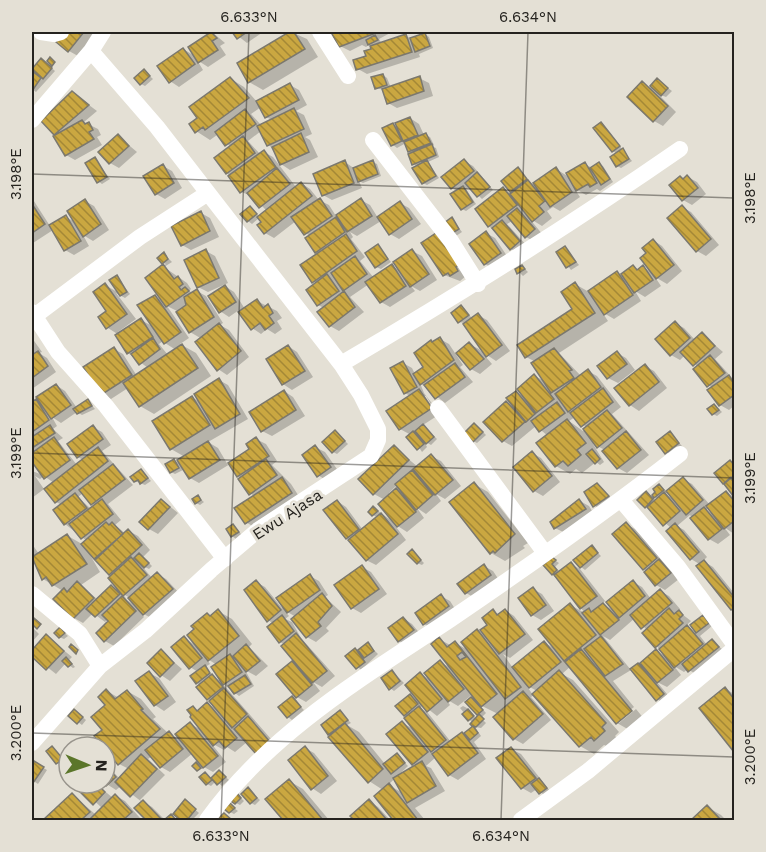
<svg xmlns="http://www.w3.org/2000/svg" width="766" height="852" viewBox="0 0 766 852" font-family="'Work Sans',sans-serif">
<defs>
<pattern id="building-back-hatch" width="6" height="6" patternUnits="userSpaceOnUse" patternTransform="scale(1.5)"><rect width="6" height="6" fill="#caa741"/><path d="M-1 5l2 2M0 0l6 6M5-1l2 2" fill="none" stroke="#a48836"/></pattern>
</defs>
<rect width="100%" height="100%" fill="#e4e0d5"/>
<!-- shadow -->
<path fill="#0003" fill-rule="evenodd" d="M67,32H97L78,56L69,51Z
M212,32L225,43L220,46L226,55L208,67L197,60L203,70L179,87L170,81L183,49L195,56L190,48Z
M233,32H263L247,43Z
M291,32L307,39L318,57L263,90L249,82L239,63Z
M333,32H392L379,39L382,44L406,36L412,39L425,34L429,37L433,48L419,54L420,57L367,74L358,69L373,50L370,44L366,47L362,45L350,51L340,46Z
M45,62L55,71L36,92L32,89V64L35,67Z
M144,71L153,79L145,86L141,84Z
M383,75L387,78L391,88L419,78L429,83L433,96L397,108L388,103L384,90L376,88Z
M231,79L244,87L257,102L290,85L299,90L307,105L296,111L304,115L312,134L305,137L310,140L318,157L290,170L281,164L261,131L248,141L260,154L264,152L273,157L296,187L301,183L310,189L319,200L329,205L336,216L361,200L370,205L378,218L400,203L409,208L421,224L399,239L390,234L381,221L357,236L350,232L353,237L351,239L365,257L360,261L374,278L392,266L401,271L412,251L422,256L437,280L420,291L411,286L415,291L390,307L381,302L369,284L350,297L364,312L339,331L330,326L324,308L318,305L317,284L313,281L320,254L316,252L310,237L296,221L274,238L265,233L259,218L252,224L248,221L250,208L260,217L267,211L252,196L241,192L216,158L231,147L217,135L210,140L196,131L199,118ZM261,107L266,117L272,120L261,125L251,114Z
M657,80L672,91L666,97L658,94L676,112L663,126L654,121L642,83L650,88Z
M73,93L97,111L84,122L98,129L101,135L97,137L102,145L75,160L66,155L55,134Z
M410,118L419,124L424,135L430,137L434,145L431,146L436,148L439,157L428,162L439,178L427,185L423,183L418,167L414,164L413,153L406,143L397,148L393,145L384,129L393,124L399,128Z
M601,123L632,161L621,168L617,166V154L613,151Z
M118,136L137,152L119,168L110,163Z
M95,159L110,179L102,184L98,181Z
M464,161L473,166L493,190L482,199L470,187L466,189L476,204L466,211L462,209L457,191L452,188Z
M345,162L355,169L373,162L377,164L381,176L363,183L359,181L362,188L332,200L323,195Z
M585,164L592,168L599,164L603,166L613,182L600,191L597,189L586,195L574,188L580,197L560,211L553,207L547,211L552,218L542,226L529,218L543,235L535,242L526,237L512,221L507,224L528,247L520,254L511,249L489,226L503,189L515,196L504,182L519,169L529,182L539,188L556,169L569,177Z
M163,166L172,171L182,188L165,199L156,194Z
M688,177L697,182L706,194L692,205L683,200L684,180Z
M32,198L50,226L66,217L75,222L85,201L94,206L109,230L93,241L83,235L89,246L74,255L65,250L53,230L33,243Z
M682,207L691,212L719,245L706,256L697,251Z
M201,213L210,218L219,237L191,250L182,245Z
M452,219L462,232L456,236L446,223Z
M486,233L495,238L509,259L494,269L485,264Z
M436,235L466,276L460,281L444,275Z
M653,240L662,246L682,271L667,284L655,277L661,286L645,297L635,291L641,301L614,319L602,312L608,321L559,353L581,376L588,371L597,376L621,407L612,414L649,455L627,473L618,468L605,450L593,444L604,462L600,465L596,462L582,473L576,469L570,474L556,466L548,436L536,426L512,446L503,441L485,422L506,403L517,409L516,392L526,398L535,376L546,382L536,362L526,357L574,309L575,284L589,292L617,273L627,279L634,267L639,270L643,267L653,273L648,253ZM575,417L587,428L583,431L569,421Z
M378,246L391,262L381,269L376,267Z
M565,248L579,265L571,270L558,253Z
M206,251L215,256L228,283L208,292L198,287Z
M164,254L172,262L164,267L187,283L191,289L189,291L193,293L197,291L206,296L223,323L220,325L229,330L249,357L227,375L218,369L202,339L190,332L177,311L167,306L189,338L180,344L196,353L211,376L154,414L140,406L128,388L111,399L102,394L114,349L123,354L137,376L148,368L128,353L119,335L108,328L105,285L119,293L117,277L130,294L125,298L116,293L136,319L118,332L119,334L141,320L154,327L155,296L164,302L147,278L166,264L163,263ZM163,341L165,343L176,350L168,355L159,344Z
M522,266L528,272L523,276L517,270Z
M225,286L234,292L245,309L257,301L277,311L282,318L277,321L282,329L275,334L267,329L261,334L252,328L239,310L229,317L220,311Z
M461,307L473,319L478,315L487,320L510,351L496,361L487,355L464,323L459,322Z
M675,323L684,328L695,340L702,334L723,352L715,359L734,380V406L729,410L720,405L712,388L695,369L698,367L685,355L680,360L671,355Z
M32,338L42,352L39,353L47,358L56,372L32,389Z
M440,339L449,344L463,365L460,367L473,382L445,403L420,383L424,393L440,414L423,425L437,439L431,445L424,441L427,447L422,452L411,435L400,429L410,396L405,393L403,363L412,368L415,374L425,367L433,343ZM422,396H426L437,414Z
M469,344L479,349L492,364L480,374L471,369Z
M288,346L297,352L313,377L292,390L283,384L268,359Z
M617,353L626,358L635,370L618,383L608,378Z
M645,366L654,371L667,388L639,411L630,405Z
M219,380L228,385L248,419L208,442L218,448L228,465L251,450L256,439L266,444L277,461L272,465L291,484L300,498L255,528L246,522L254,497L230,464L199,483L190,478L185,469L175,474L171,472L174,460L182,465L185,457L171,449L192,397L201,403Z
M56,385L65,391L77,408L88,401L95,409L82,415L77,412L61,423L52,417L57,426L53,429L63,438L58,441L77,465L83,460L78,457L93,427L102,432L111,445L102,451L133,485L108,504L121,520L115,525L126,534L129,531L138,536L150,550L143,557L152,566L149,569L141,565L152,578L157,574L166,579L181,595L153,619L140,612L144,617L114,646L105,641L110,621L108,619L105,622L93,613L83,623L74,618L63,591L43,579L34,558L32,560V544L39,554L68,536L82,544L87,541L65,524L55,510L62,505L56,502L54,483L44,476L40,479L35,476L44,489L32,498V471L43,475L32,459V404L36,401L45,406ZM83,493L95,506L91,509L78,497ZM86,548L113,576L123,594L111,587L98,600L81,585L100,572ZM123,594L130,598L136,606L127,600Z
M284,391L293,397L305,416L272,436L262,431Z
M715,405L722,412L717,416L713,414Z
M478,427L486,435L477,443L473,441Z
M336,432L348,444L337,454L333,452Z
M670,433L682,446L670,455L658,443Z
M315,447L325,452L339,472L327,481L318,475Z
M394,447L418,467L431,456L441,461L461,486L445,499L436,494L441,501L426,514L417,508L424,518L407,532L393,523L406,540L376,565L366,560L347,538L337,501L346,507L363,530L378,518L373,515L374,508L395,523L385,500L374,494ZM415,468L422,477L412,471ZM398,484L407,495L396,490L391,495L389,493Z
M532,453L541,458L560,482L543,496L534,491Z
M730,462L734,464V495L716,473Z
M141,470L151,481L145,485L135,481Z
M683,479L692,484L710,505L726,492L734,497V534L724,527L730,535L718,544L709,539L690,515L677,526L684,530L707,557L703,561L713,567L734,593V611L698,567L701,565L691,559L671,528L646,506L650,495L656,501L658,499L653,496L660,486L667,492ZM668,492L675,500L665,494ZM709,507L715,516L706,510Z
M474,484L488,492L528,543L523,546L525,548L505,561L491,553Z
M597,485L612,499L599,508L595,506Z
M198,497L204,502L200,505L196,503Z
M162,500L178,513L158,534L149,529Z
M580,501L589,506L594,514L565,533L555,528Z
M626,524L635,529L679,579L665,590L656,585L644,569Z
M233,526L242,535L236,539L232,536Z
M592,547L601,556L585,570L581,567Z
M412,551L424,563L422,565L417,563Z
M553,559L559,563L555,567L560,572L571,564L580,569L605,601L602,604L616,612L633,582L642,587L651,599L660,591L669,596L680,609L678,611L691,621L687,625L695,633L703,617L712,626L700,636L707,645L712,641L727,653L698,676L688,669L684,672L674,666L681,675L667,687L657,682L672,700L666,705L657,699L638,665L646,669L656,651L668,658L644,633L647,630L635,618L610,640L603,636L631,670L613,681L634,707L619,719V723L636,709L645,720L631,731L617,723L571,666L562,674L573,680L619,732L615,736L618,739L609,747L604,745L594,754L580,746L534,695L531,697L551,720L523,744L514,739L498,714L482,706L473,694L458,706L446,699L450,705L437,716L423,705L420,708L428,713L451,742L462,734L470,738L466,733L475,726L460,708L463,706L467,708L476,719L480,715L471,699L475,701L486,713L481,718L486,723L481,728L475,727L481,736L474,742L486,759L458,780L449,775L436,757L426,766L431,768L445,791L415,808L425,820H395L376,796L383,790L369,781L329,734L340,712L351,723L347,725L359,732L385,764L397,755L408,766L388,785L403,793L417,766L413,764L402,723L416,730L405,715L410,696L419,701L420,674L431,680L440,662L453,669L439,639L452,646L455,643L470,651L477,631L488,637L493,611L500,615L505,610L514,616L533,640L510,658L503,654L513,668L545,643L557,650L570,605L585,613L545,565ZM526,685L537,691L533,695ZM508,704L512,711L510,712L503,708Z
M484,566L493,571L499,580L475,598L466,593Z
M362,567L371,572L387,594L361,613L352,608Z
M310,576L319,581L328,595L325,597L341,612L326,628L329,631L316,642L307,637L296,617L284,610L289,616L285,619L292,622L301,638L335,676L322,687L313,682L320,691L306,702L297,697L278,674L295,660L285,645L280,642L274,624L268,620L256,582L265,587L282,608Z
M533,589L542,594L554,611L541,620L532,615Z
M441,596L450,601L457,612L433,629L424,624Z
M218,611L232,619L252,644L249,647L268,666L256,676L245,670L254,686L239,696L223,684L278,747L247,742L235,752L227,747L224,750L211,743L226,762L213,772L204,767L193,753L170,772L161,767L152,756L148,759L165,775L140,800L152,807L165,820H148L136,808L142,802L121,786L116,790L105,783V763L120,779L129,769L119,764L104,730L107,691L119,698L127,691L141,699L156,717L153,719L168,733L183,741L190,724L202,730L193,708L199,711L208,704L217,709L198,687L201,685L197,683L198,672L190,667L184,638L197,646L211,617ZM206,658L217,665L224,683L213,677L205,667L210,664Z
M403,618L412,624L422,636L408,646L399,641L390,629Z
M32,627L39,634L32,642Z
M60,629L68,636L64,639L59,637Z
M46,636L72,657L69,660L75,667L73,668L66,663L56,674L32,655Z
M368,644L378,654L361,670L347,656Z
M161,651L182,669L170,681L161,675Z
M392,671L404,683L394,691L390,688Z
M149,673L159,678L176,702L164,711L155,705Z
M726,689L734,694V750L701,709Z
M292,698L304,710L292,720L288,717Z
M78,713L86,720L82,725L78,722Z
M52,748L66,761L61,765L57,763Z
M305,748L314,753L337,781L321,794L312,788Z
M511,749L521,754L550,791L544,795L537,789L531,793L522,788Z
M35,763L47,770L38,784L32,780V767Z
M220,772L229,780L222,786L216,781L211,786L207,784L205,774L212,779Z
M289,781L303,789L329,820H285L267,799Z
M75,783H89L93,787L96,784L113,798L116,796L125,801L140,818L137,820H45L73,795L95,814L102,808Z
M248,789L260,800L255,805L251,803Z
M238,795L244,801L240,805L236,803Z
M369,801L378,807L390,820H356L352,816Z
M189,804L199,813L192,820H182L175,814Z
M230,805L238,811L234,814L230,812Z
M707,807L721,815L726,820H693Z"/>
<!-- building -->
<path fill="url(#building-back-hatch)" stroke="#7b786e" stroke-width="1.5" fill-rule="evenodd" d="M65,32H84L68,52L56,42Z
M211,32L217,38L212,41L218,50L198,63L188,47Z
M232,32H247L237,39Z
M289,32H294L305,49L248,83L237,63Z
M331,32H372L373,34L339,47Z
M425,33L430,46L415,52L410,38Z
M406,34L412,52L356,70L353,60L366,56L364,51L371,49L370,46Z
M375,35L378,40L368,45L366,40Z
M183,48L195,64L169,83L157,66Z
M50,57L55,62L52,66L47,61Z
M41,58L52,68L43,79L32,69Z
M144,69L150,76L140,85L134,78Z
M32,71L41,78L32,91Z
M383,74L387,85L375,89L371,77Z
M420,76L424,91L387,104L382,89Z
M230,77L249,98L205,130L203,127L195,133L189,124L197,118L189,107Z
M657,78L668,88L661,96L650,86Z
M642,81L668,106L653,122L627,97Z
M290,83L299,100L265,118L256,101Z
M72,91L89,105L54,135L41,121Z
M294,108L304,129L267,146L257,126Z
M245,109L256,124L225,146L215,132Z
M410,117L418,135L403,141L395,123Z
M82,120L85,124L89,122L93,130L89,132L94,139L65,156L53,136Z
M601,122L620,146L612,152L593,128Z
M393,123L402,141L391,146L382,128Z
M301,133L309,152L280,165L272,147Z
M426,133L431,143L408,152L404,142Z
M118,134L129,146L109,164L98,152Z
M243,136L255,153L226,174L214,158Z
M432,144L436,155L412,165L408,154Z
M623,148L629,159L616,167L610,157Z
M264,150L276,167L240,193L228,176Z
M95,157L107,177L97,183L85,163Z
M464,159L474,171L451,189L441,177Z
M345,160L354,183L322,196L313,174Z
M373,160L378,174L358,182L353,168Z
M427,160L436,176L422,184L412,168Z
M585,162L597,183L590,187L588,184L576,191L566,173Z
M599,162L610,179L601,185L590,168Z
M163,164L174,183L155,195L143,176Z
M518,167L527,179L510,192L501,181Z
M556,167L572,192L550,207L533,183Z
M277,168L290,184L259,208L247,193Z
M477,172L490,187L477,197L465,183Z
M687,175L698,188L682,201L669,185L680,176L683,179Z
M528,180L545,201L539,206L544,212L532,222L510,194Z
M301,182L312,196L264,234L257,225L261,222L257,217Z
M463,186L473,202L461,210L450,194Z
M503,187L517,205L488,227L475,209Z
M320,198L332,216L304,235L291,217Z
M361,198L372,216L347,232L336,215Z
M85,199L101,224L83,237L67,211Z
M400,201L412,219L389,235L377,217Z
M32,204L45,224L32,233Z
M682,205L711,239L696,252L667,218Z
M250,206L257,214L247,222L240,214Z
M517,208L535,229L525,238L507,216Z
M201,211L210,231L181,246L171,226Z
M66,215L81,241L64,251L49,225Z
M336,217L345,232L315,253L305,238Z
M452,217L459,229L451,234L444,223Z
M502,220L520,241L510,250L492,228Z
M486,231L501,253L484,265L469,244Z
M436,233L459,265L456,267L458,271L450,276L448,273L443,276L421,243Z
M346,234L357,251L312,283L300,265Z
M653,239L674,265L656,279L640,258L646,253L642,248Z
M378,244L388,259L375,268L365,253Z
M565,246L576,262L566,268L556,252Z
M206,249L219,278L197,288L184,260Z
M412,249L429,274L410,287L393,262Z
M164,252L168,259L162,264L157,258Z
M355,256L367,274L343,291L331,273Z
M163,264L174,279L178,276L183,284L179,287L181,290L185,287L189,291L166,307L145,278Z
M392,264L406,286L380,303L365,282Z
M522,265L525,269L517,274L515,269Z
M633,265L637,270L643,265L653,280L634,293L621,274Z
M617,271L633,295L604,315L588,291Z
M327,274L339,291L317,306L306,290Z
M117,275L127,292L120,296L109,280Z
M575,282L595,313L525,358L517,345L572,309L561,292Z
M105,283L127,314L106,329L98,317L106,311L93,292Z
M225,285L236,302L219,313L208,296Z
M197,289L214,317L189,333L176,312L186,305L184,297Z
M344,291L355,307L329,327L317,312Z
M155,295L181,332L164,344L137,305Z
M257,299L263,308L268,304L273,313L269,316L274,323L265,330L260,323L251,330L238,312Z
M461,305L469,315L458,323L451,313Z
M478,313L502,345L486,357L463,324Z
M141,318L153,337L127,354L115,335Z
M675,321L690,338L670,356L655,339Z
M219,323L241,351L217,371L195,342Z
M702,332L715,346L693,366L680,352Z
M440,337L454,360L420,385L413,374L423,367L414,353L431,340L432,342Z
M153,338L160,349L139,365L131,354Z
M469,342L484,359L470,370L456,353Z
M182,344L198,368L139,407L123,383Z
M288,345L305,371L282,385L266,359Z
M114,347L132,375L101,395L83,367Z
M554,348L572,370L569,371L574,378L551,393L531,363Z
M38,351L48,366L32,378V355Z
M617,351L627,364L607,379L597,366Z
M710,355L725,373L707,387L693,369Z
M403,361L417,387L404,394L390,368Z
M455,363L465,377L435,399L424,385Z
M645,364L659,382L629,406L614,388Z
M588,369L601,387L568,412L555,394Z
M534,374L554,399L536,413L517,389Z
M729,375L734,384V395L719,406L707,390Z
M219,378L240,414L215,429L194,394Z
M56,384L71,405L51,419L36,397Z
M603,388L613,402L581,427L570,413Z
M419,389L432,408L399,430L386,411Z
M284,390L296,410L261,432L249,412Z
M516,391L535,414L526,422L506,398Z
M192,396L210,425L170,450L152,421Z
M36,399L49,420L32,432V402Z
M88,399L92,406L77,414L73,409Z
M506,401L525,422L502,442L483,422Z
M557,402L565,413L539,432L531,421Z
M714,404L719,410L712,415L707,409Z
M607,410L622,428L597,448L583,429Z
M567,419L586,443L577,450L581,455L568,466L563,461L555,467L536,443Z
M474,423L483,432L473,442L464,433Z
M423,424L434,437L426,444L415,431Z
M50,425L55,433L32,448V437Z
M93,425L103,439L77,458L67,444Z
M335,430L345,441L332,453L322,442Z
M413,431L424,444L417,450L406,437Z
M626,431L641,450L617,469L602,451Z
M670,431L679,443L665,454L656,442Z
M54,437L70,460L44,479L32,462V453Z
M256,437L269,456L237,477L228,463L249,449L246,444Z
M208,441L220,460L189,479L177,460Z
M315,445L331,467L317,477L302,455Z
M394,445L409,460L373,495L358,479Z
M98,447L108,461L55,503L44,489Z
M592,449L600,459L595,464L586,454Z
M532,451L552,476L533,492L513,467Z
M431,454L453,480L435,495L413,469Z
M174,459L179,468L170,473L165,464Z
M266,459L277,475L249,495L238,479Z
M730,460L734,465V480L731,477L723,484L714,473Z
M113,464L125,479L91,505L79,490Z
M141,469L148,478L140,484L138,480L134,482L130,477Z
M412,470L433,495L416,510L395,484Z
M282,477L292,493L245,524L234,508Z
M683,477L703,500L686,515L666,491Z
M731,478L734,482V497L724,484Z
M474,482L515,534L495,553L493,551L490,554L449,502Z
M597,483L609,496L593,507L584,492Z
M659,484L664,490L654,498L652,495L655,492L653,489Z
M396,488L416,512L397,527L378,504Z
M646,491L653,499L645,508L637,500Z
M726,491L734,501V521L724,529L706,506Z
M664,492L680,511L663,526L647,507Z
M75,493L87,508L64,525L53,510Z
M198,495L201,500L195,504L192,499Z
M102,499L113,514L81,539L69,524Z
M161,499L170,507L148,530L139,522Z
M579,499L586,509L554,529L550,522Z
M337,500L359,529L346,539L323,510Z
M373,506L378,511L372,516L368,512Z
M704,507L722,529L708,540L690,518Z
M381,513L398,534L366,561L348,540Z
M106,522L109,525L112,522L123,534L94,559L81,544Z
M626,522L657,558L643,570L612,534Z
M675,523L699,552L690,560L666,531Z
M233,524L239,532L231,537L226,529Z
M128,529L142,545L109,575L95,560Z
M67,534L87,564L52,586L46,577L42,580L32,557Z
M592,545L598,553L580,568L573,560Z
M412,549L421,560L417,564L407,554Z
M139,553L149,563L144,568L134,558Z
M131,557L147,575L123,596L108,578Z
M552,557L556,560L552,564L557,570L552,575L543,565Z
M659,559L671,573L655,586L644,572Z
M704,560L734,597V608L731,610L696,566Z
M571,562L597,596L580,609L554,575Z
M484,564L491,575L465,594L457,584Z
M362,565L379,589L351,609L334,585Z
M157,572L173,589L143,615L128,598Z
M310,574L320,590L287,613L276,598Z
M256,580L281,610L267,622L244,590Z
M633,580L645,596L619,618L606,602Z
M77,581L94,598L73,619L53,599L64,588L67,592Z
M111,585L120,594L95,617L86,609Z
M533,587L546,605L531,616L518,598Z
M660,589L672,603L641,629L630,615Z
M322,593L332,606L318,622L321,626L306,638L291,619Z
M441,594L449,606L423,625L415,613Z
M122,596L136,611L104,642L96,633L108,621L102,615Z
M570,603L596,635L564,661L538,629Z
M603,603L619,620L600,635L582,613L589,608L591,612Z
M669,608L674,614L679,610L683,615L679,619L683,623L655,648L642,633Z
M218,609L239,636L208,661L187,635L194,629L191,626L207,613L210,616Z
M493,609L497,615L505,609L525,634L499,654L480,630L487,625L482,618Z
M282,615L294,631L279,643L267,627Z
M703,615L709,623L696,633L690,625Z
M403,617L414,630L398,642L388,628Z
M34,618L41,624L37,629L32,624Z
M687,625L703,644L674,668L659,649Z
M60,627L65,633L59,638L54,633Z
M477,629L521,687L505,699L461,642Z
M296,633L327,671L312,683L281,646Z
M46,634L64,651L46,670L32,657V650Z
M184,636L202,658L189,669L171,647Z
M601,636L623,664L605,676L584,649Z
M439,637L447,647L455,641L497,694L481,707L431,644ZM462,652L466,657L460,660L457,656Z
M712,639L719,647L688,672L682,664Z
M544,641L561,662L529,688L512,667Z
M368,642L374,651L364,658L358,650Z
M71,644L78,650L76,654L69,647Z
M246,644L260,661L246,672L233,656Z
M355,648L365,662L356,669L345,656Z
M161,649L174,663L160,677L147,663Z
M581,649L632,711L616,724L565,662Z
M656,649L673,670L657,683L640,663Z
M230,654L242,672L223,685L211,667Z
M66,657L72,664L68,667L62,661Z
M440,660L464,689L448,702L424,673Z
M292,661L312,685L296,698L276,674Z
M638,663L664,694L656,701L630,669Z
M205,665L210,673L196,684L190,676Z
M392,670L400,681L389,690L381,678Z
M559,670L606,723L602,727L605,731L594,741L591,737L579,747L532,694Z
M149,671L168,696L154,706L135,681Z
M420,672L442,699L427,712L405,685Z
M212,674L223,687L207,700L196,687Z
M245,675L251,684L234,694L228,686Z
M725,687L734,699V752L699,708Z
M224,688L247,714L232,728L209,701Z
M106,689L115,699L127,690L143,709L141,710L160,729L118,765L94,736L102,730L91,717L105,705L98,697Z
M523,691L543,714L513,740L493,717Z
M410,694L418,704L404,716L395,706Z
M292,696L301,707L287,718L278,707Z
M471,697L483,710L477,715L465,702Z
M207,702L237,738L225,748L219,741L213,746L190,717L191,715L187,710L193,706L197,711Z
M419,706L446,740L431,752L404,718Z
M74,709L83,717L77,724L68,716Z
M468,709L474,716L468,721L462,714Z
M340,710L348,720L328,735L321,725Z
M479,714L484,719L476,727L472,726L470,724Z
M248,716L270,742L256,754L234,729Z
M402,721L428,752L412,765L386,734Z
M190,722L218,756L203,768L175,734Z
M345,723L383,769L368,783L328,737Z
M473,726L478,733L470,740L464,733Z
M169,731L183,749L160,768L145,750Z
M462,732L478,753L448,776L432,754Z
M52,746L63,759L56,764L46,751Z
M305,746L328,776L311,790L288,760Z
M511,747L536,778L521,789L496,758Z
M397,753L405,763L391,774L383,764Z
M141,754L157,769L130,797L115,782Z
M34,761L44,767L33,783L32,765Z
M422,761L436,786L407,803L393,778Z
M196,762L201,768L197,771L192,766Z
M105,765L116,777L106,786L103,783Z
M219,770L226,777L217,785L211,778Z
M205,772L212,780L206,785L199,777Z
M539,778L547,788L539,794L531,784Z
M289,779L323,820H283L265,799Z
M87,783L91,787L96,783L105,792L93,805L72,784Z
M389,783L418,820H393L374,796Z
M248,787L257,798L250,804L241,794Z
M72,793L90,812L81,820H43Z
M237,793L241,798L235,804L231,801Z
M115,794L132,812L123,820H89Z
M185,799L196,809L187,820H180L173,814Z
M369,799L387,820H354L350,816Z
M143,800L162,820H146L134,808Z
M230,803L235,808L229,813L224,809Z
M707,805L721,820H691Z
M224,813L232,820H216Z
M171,814L176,820H164Z"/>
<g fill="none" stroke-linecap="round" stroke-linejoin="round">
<!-- minor -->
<path stroke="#fff" stroke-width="16" d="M41,32L54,34L61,32
M320,32L348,76
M91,51L103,32
M32,120L91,51L157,127L208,193
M373,140L451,241L478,284
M32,312L58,352L106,406L225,559
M32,318L140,237L208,193L341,364L361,395L378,429V440L371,456L258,530L211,570L145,631L100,666L32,743
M341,364C457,296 569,226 680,149
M438,408L545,553
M621,500L678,567L734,644
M32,594L80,634L100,666
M207,820C269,733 364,677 451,619C529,566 606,512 680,454
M521,820L588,771L734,649"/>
</g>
<!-- ticks -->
<path fill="none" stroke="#25231f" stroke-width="1.5" stroke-opacity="0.45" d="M32,174L734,198M32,453L734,478M32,733L734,757M221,820L249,32M501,820L528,32"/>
<g text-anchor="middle" stroke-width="6" stroke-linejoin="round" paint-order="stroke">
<!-- street labels -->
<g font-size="16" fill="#25231f" stroke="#e4e0d5">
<text transform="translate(287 514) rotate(-33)" y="6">Ewu Ajasa</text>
</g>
</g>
<!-- border -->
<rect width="766" height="852" fill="none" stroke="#e4e0d5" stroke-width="66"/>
<!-- north arrow -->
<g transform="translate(87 765) rotate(92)"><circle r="28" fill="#e4e0d5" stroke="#98948c" stroke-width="1.5"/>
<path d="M0-4.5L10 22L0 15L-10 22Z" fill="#5b762a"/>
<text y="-9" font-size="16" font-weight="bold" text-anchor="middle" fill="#25231f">N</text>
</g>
<rect x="33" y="33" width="700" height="786" fill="none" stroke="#25231f" stroke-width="2"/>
<g font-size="15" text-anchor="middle" fill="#25231f">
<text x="249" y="22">6.633°N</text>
<text x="528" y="22">6.634°N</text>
<text transform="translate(16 174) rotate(-90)" y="5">3.198°E</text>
<text transform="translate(750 198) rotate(-90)" y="5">3.198°E</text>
<text transform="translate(16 453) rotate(-90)" y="5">3.199°E</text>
<text transform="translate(750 478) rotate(-90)" y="5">3.199°E</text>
<text transform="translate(16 733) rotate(-90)" y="5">3.200°E</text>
<text transform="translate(750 757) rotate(-90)" y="5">3.200°E</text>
<text x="221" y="841">6.633°N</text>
<text x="501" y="841">6.634°N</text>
</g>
</svg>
